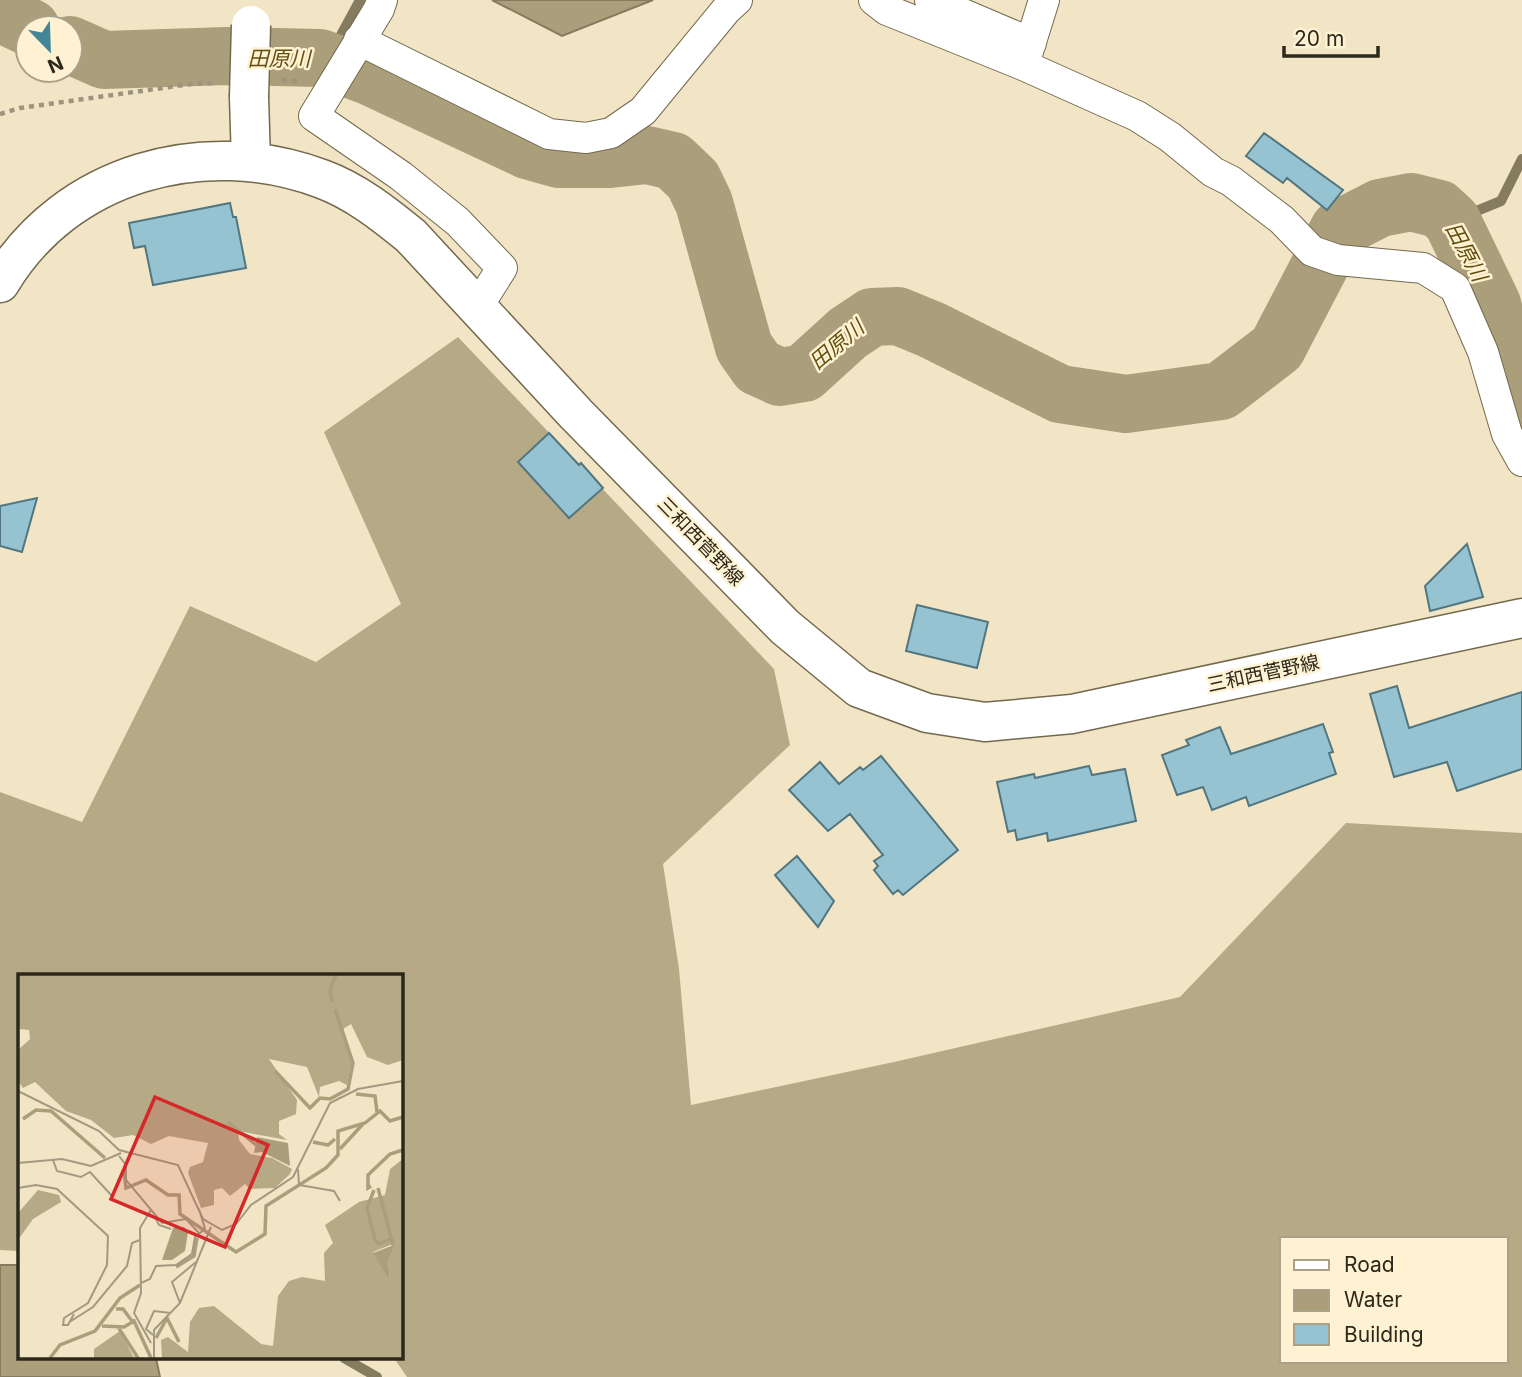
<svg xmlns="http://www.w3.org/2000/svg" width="1522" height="1377" viewBox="0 0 1522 1377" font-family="Inter,'Noto Sans JP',sans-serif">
<rect width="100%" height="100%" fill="#f1e5c5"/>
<!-- forest -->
<path fill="#b6a985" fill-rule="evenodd" d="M458,337L774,669L790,745L663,864L679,969L691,1105L894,1062L1180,997L1346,823L1522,833V1377H407L394,1358H401V976H19V1251L0,1250V792L82,822L190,606L316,662L401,604L324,432ZM1282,1239H1506V1361H1282Z"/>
<!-- water -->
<path fill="#ab9e7b" stroke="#857b5e" stroke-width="2" d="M492,0H653L562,36Z
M0,1265H19V1358H156L160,1377H0Z"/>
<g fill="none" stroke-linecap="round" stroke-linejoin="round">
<!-- stream -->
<path stroke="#857b5e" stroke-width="10" d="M327,61L360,0
M1452,221L1501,201L1522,159
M344,1358L377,1377"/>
<!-- river -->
<path stroke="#ab9e7b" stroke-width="58" d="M0,13L31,28
M70,45L104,60L227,56L320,58L369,76L527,150L559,159H610L647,155L673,161L693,180L704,203L744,347L758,367L780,377L804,373L848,333L872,317L898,316L932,330L1060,394L1126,404L1221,391L1277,348L1339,229L1380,208L1411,202L1439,209L1452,221L1492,304L1522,412"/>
</g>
<!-- building -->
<path fill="#96c3d1" stroke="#527680" stroke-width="2" d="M1264,133L1343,190L1327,210L1287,178L1283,183L1246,156Z
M230,203L233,217H236L246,268L153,285L145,246L134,248L129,223Z
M549,433L579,465L581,463L603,488L569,518L518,462Z
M37,498L22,552L0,546V506Z
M1467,544L1483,597L1430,611L1425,586Z
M917,605L988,622L977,668L906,651Z
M1397,686L1409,728L1522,692V769L1457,791L1447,762L1394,777L1370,694Z
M1323,724L1333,752L1329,753L1336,774L1249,806L1246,797L1212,810L1203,787L1177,795L1162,755L1189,745L1186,740L1220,727L1231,754Z
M881,756L958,850L903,895L898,890L893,894L874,870L878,866L874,861L883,855L850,814L828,831L789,790L820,762L839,784L860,767L863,770Z
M1089,766L1092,775L1125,769L1136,821L1048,841L1047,833L1017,840L1015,830L1008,832L997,782L1034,774L1035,778Z
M797,856L834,901L818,927L775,875Z"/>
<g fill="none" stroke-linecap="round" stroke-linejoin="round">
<!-- minor casing -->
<g stroke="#73694d" stroke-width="32">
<path id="minor" d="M382,0L379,9L314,116L401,176L458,222L502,268L478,306
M874,0L887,10L1023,65L1137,116L1170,137L1213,172L1231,181L1282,220L1312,251L1338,260L1423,268L1455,288L1483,352L1507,434L1522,461
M930,0L1031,43
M359,40L549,134L586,138L611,133L643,111L726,10L737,0
M1025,61L1044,0"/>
</g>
<!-- tertiary casing -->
<g stroke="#73694d" stroke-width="41">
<path id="tertiary" d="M249,97L251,162"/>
</g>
<!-- secondary casing -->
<g stroke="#73694d" stroke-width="41">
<path id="secondary" d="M0,283C66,172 204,135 322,179C355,191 384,214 411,236L576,414L785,627L859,688L927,713L985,722L1072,714L1522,618"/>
</g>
<!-- path -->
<path stroke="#9d947d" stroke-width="4.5" stroke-dasharray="5 5" stroke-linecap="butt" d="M282,80L301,82
M0,114L20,108L191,84L214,83"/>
<!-- minor -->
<use href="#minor" stroke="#fff" stroke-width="30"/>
<!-- tertiary -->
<use href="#tertiary" stroke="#fff" stroke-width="38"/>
<!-- secondary -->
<use href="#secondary" stroke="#fff" stroke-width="38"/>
<!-- tertiary-bridge casing -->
<g stroke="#73694d" stroke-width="41" stroke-linecap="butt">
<path id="tertiary-bridge" d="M249,97L251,25"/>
</g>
<!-- tertiary-bridge -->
<use href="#tertiary-bridge" stroke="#fff" stroke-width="38"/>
</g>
<g text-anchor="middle" stroke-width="5" stroke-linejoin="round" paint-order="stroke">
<!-- street labels -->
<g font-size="19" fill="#2c281c" stroke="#fef2d2">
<text transform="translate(701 541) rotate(46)" y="7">三和西菅野線</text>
<text transform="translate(1263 673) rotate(-12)" y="7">三和西菅野線</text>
</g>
<!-- water labels -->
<g font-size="21" font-style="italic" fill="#634f11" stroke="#fef2d2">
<text x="279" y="66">田原川</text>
<text transform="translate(1466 252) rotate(62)" y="7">田原川</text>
<text transform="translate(837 345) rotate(-40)" y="7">田原川</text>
</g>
</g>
<!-- overview -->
<g transform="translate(18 974)">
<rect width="385" height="385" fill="#f1e5c5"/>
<path d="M0,1H385V86L370,91L349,83L333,50L325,55L334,87L329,111L321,107L302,113L301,123L289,93L251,85L279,126L278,140L261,147V160L269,166L220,157L221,166L232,180L254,184L274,195L272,200L257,214L232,215L227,210L212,222L204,214L196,216V231L183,234L170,199L172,193L185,188L190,169L151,162L133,170L115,161L96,164L73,146L48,137L17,108L5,114L0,107V76L12,65L11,56L1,55ZM385,185V384H144L143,366L150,363L170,378L172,348L181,334L196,332L243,370L255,372L260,322L271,307L284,303L307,307L306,279L315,269L307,251L341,228L367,221L372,195ZM375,270L370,287L372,308L355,278ZM20,216L41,221L43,228L15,245L0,266V239ZM102,357L116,384H76V375Z" fill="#b6a985" fill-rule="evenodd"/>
<path d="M239,163L270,169L272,192L244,178L236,179ZM166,253L170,258L167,277L154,286H144L155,254ZM376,271L370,287L372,308L355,279Z" fill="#ab9e7b"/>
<path fill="none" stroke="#ab9e7b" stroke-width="3.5" d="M314,28L312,16L318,1M257,97L292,134L302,124L312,125L330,115L335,89L317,35M338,120L357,122L359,138M5,145L18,136L33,137L87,184M210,148L238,171M295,168L310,171L317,165M322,175L345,150M106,196L108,214L128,206L150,221H161L162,240L218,278L247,260L248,232L308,194L320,181V157L347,149L362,137L372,147L385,143M353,212L350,214V201L372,180L385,176M360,214L375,271M356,216L349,234L357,266L361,270L372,265M158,293L176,282L179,264M98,335H105L114,347M84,352L106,353L116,347L133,384M100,353L120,384M138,364L149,344L161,368M32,384L42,371L77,357L102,324L122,311"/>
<path fill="none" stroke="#a29981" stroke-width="2" d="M0,117L81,157L101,176L160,191L185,245L204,256L218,250L233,231L275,203L312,129L340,115L385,107M101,182L108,191V206L144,249L168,245L181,259M35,186L39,197L63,203L72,198L94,222M0,189L44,185L73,192L103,179M280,195L281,211L316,217L322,227M0,214L18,211L39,215L90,262L89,291L70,329L46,344L45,351H50L56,340M137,243L141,251L153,255M123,309L132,305L138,292L158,291L174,280L177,263L187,255L181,235M162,329L154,308L178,288M53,347L75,333L109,292L114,269L122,266M135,361L128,355L136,337L153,339M133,369L116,339L123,319L122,254L133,236M136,384V356L162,329L193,253"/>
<path fill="#d62828" fill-opacity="0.15" stroke="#d62828" stroke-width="3.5" d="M137,123L250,171L207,273L93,225Z"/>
<rect width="385" height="385" fill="none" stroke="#2c281c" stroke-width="3.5"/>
</g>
<!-- legend -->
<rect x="1280" y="1237" width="228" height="126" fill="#fef2d2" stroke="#aaa189" stroke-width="2"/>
<rect x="1294" y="1260" width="35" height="10" fill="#ffffff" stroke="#aaa189" stroke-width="2"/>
<text x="1344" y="1272" font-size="21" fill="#2c281c">Road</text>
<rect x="1294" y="1290" width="35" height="21" fill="#ab9e7b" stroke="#aaa189" stroke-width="2"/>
<text x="1344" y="1307" font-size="21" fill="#2c281c">Water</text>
<rect x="1294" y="1324" width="35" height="21" fill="#96c3d1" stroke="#aaa189" stroke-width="2"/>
<text x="1344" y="1342" font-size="21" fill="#2c281c">Building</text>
<!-- north arrow -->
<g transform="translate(49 49) rotate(157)"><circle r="33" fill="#fef2d2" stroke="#aaa189" stroke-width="2"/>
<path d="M0-5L12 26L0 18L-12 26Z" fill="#448597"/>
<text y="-10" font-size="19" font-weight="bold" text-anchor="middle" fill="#2c281c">N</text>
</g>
<!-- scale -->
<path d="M1284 46v10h94v-10" fill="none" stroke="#2c281c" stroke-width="3.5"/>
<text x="1294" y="46" font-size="21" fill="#2c281c" stroke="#fef2d2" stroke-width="5" paint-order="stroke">20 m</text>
</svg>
